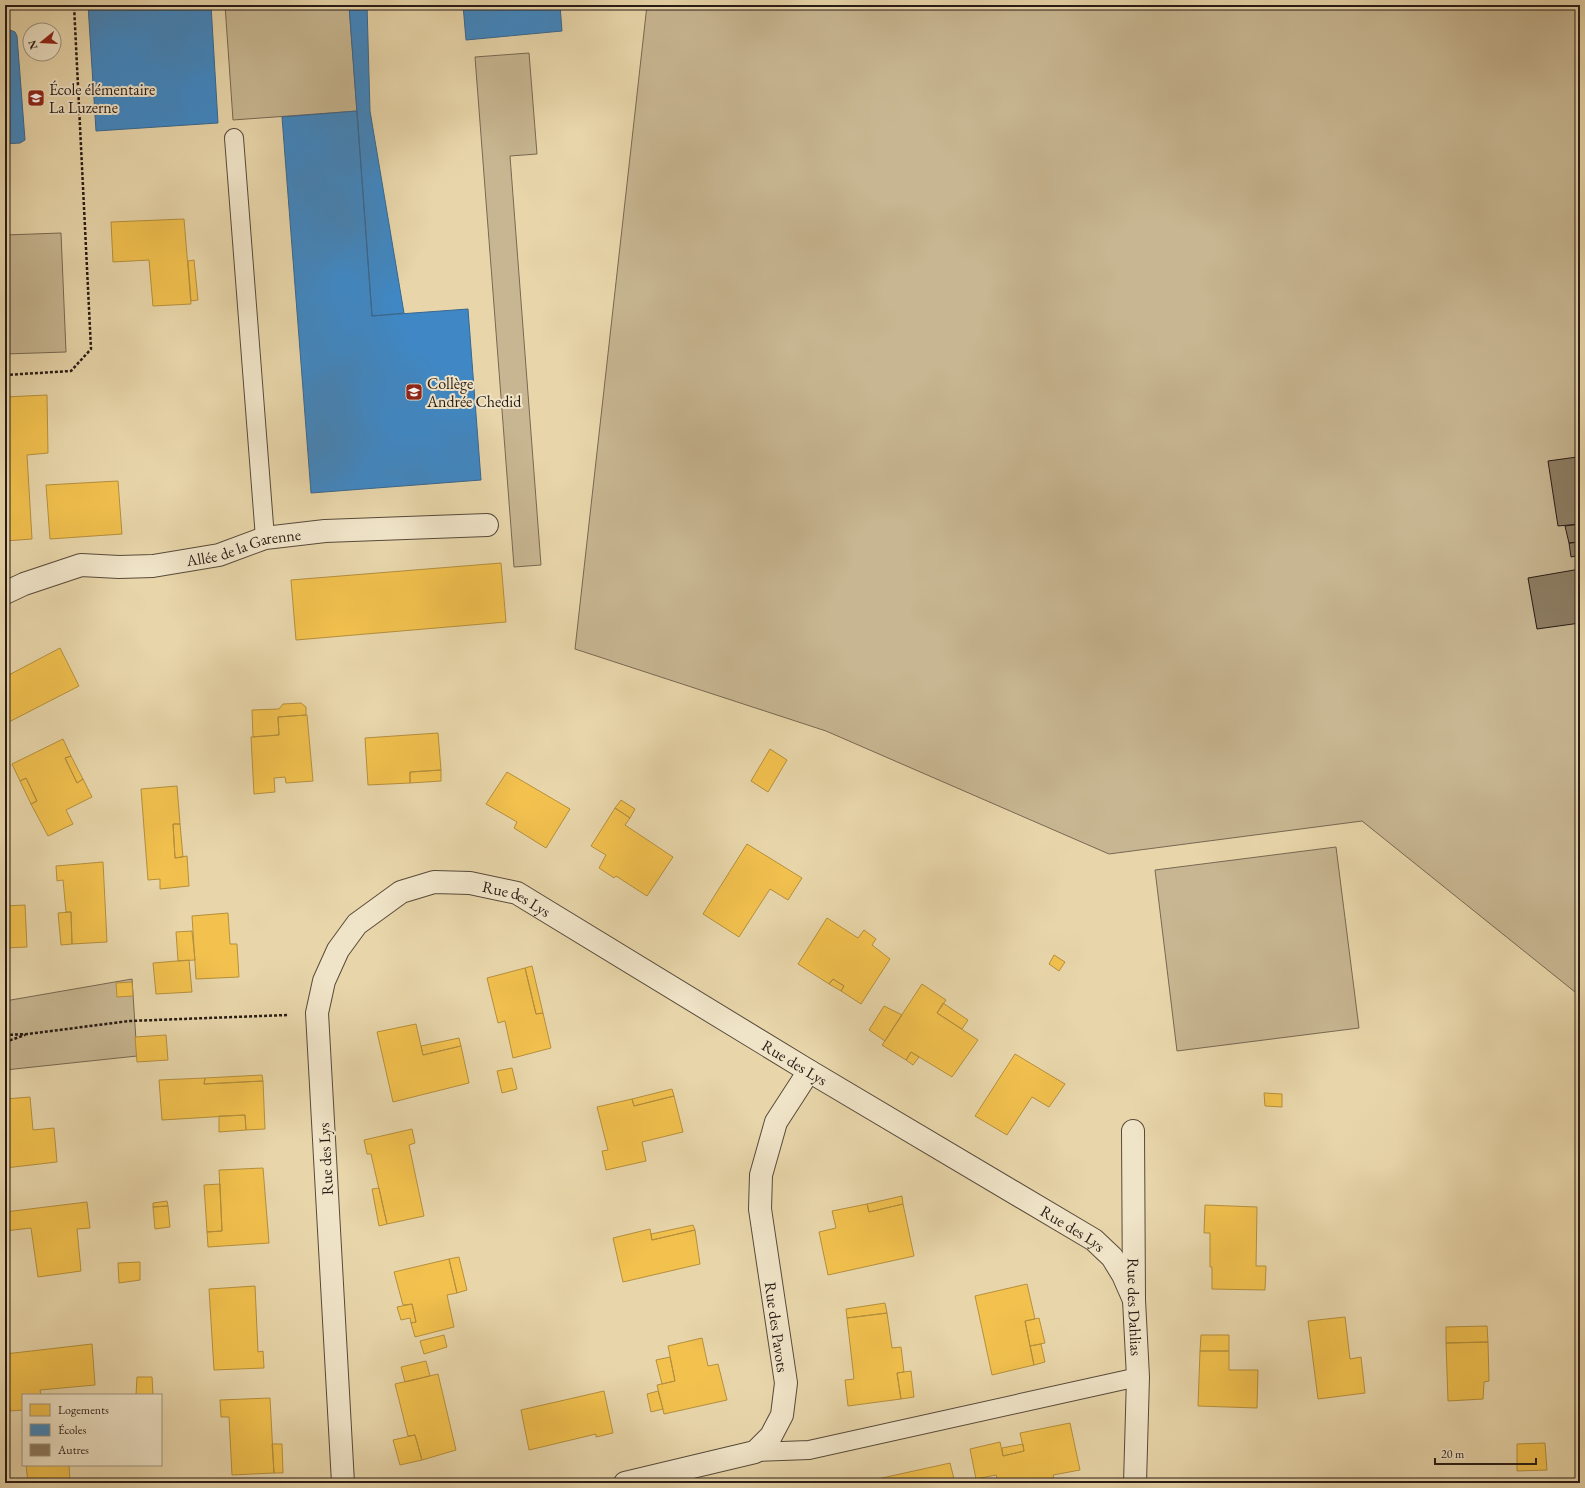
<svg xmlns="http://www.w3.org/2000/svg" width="1585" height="1488" viewBox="0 0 1585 1488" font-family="'EB Garamond',serif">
<rect width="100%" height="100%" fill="#e8d6aa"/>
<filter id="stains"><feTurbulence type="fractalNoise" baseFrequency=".005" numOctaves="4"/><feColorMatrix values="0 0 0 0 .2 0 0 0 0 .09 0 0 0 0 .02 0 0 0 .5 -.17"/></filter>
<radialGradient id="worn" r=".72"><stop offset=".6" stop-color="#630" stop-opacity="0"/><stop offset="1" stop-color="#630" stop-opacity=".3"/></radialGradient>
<!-- green -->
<path fill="#c7b691" stroke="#786853" d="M225,5H349L357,111L233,120Z
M647,5H1580V996L1362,821L1109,854L826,731L575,649Z
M529,53L537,154L510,156L541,565L514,567L475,57Z
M61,233L66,352L5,354V235Z
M1336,847L1359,1028L1177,1051L1155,870Z
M132,979L137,1056L5,1070V1001Z"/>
<!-- homes -->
<path fill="#f2c14e" stroke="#b58f3d" d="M184,219L191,304L153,306L149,260L113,262L111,222Z
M194,260L198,300L191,301L188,261Z
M47,395L48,453L27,455L32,539L5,541V397Z
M118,481L122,534L50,539L46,485Z
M501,563L506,622L296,640L291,580Z
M60,648L79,686L5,724V677Z
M301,703L306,707V715L278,717L279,735L253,737L252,710L279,709L283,704Z
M306,715H307L313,781L286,783L285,777L274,778L275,792L254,794L251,737L279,735L278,717Z
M438,733L441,770L410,772V783L368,785L365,738Z
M63,739L71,756L65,758L77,783L83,779L92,797L66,810L73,824L48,836L31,804L37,801L26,778L20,781L12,764Z
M770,749L787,760L768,792L751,781Z
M71,756L83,779L77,783L65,758Z
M441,770V781L410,783V772Z
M507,772L570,809L546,848L514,828L517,822L486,804Z
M26,778L37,801L31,804L20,781Z
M177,786L180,824H173L175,858L187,856L189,886L160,889V879L148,880L141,789Z
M621,800L635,809L630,818L615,808Z
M615,808L630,818L625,825L673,857L647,896L616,876L614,878L599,868L606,855L591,846Z
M173,824H180L183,857L175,858Z
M747,844L802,878L788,900L770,889L739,937L703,914Z
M103,862L107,942L72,944L71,912H66L63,880L57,881L56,866Z
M25,905L27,947L5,948V906Z
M71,912L72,944L61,945L58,913Z
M228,913L230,944H237L239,977L196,979L192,916Z
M827,918L858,938L864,930L876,939L872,945L890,959L861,1004L841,991L844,986L833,979L829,984L798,964Z
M192,931L195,960L178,961L176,932Z
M1054,955L1065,962L1059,971L1049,964Z
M189,960L192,992L156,994L153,963Z
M532,966L543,1013L536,1014L525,968Z
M525,968L536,1014L543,1013L551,1048L513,1058L505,1021L498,1023L487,978Z
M833,979L844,986L841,991L829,984Z
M132,982L133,996L117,997L116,983Z
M922,984L946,1000L937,1013L978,1040L952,1077L911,1052L906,1060L882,1045Z
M943,1003L968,1020L962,1029L937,1013Z
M884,1006L902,1015L885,1041L869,1030Z
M416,1024L423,1055L461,1046L469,1083L393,1102L377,1032Z
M166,1035L168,1060L137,1062L135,1037Z
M459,1038L461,1046L423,1055L421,1046Z
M911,1052L919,1057L913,1065L906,1060Z
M1015,1054L1065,1084L1049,1107L1032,1097L1007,1135L975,1116Z
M512,1068L517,1089L502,1093L497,1071Z
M262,1075L263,1081L204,1084L205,1078Z
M205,1078L204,1084L263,1081L265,1129L246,1130L245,1115L162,1120L159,1080Z
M672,1089L674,1096L634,1106L632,1099Z
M1264,1093L1282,1094V1107L1265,1106Z
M674,1096L683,1132L642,1142L646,1161L606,1170L602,1151L608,1150L597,1107L632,1099L634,1106Z
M30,1097L33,1130L54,1128L57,1162L5,1168V1099Z
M245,1115L246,1130L219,1132V1116Z
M412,1129L415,1143L409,1145L424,1216L387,1224L371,1154H367L364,1140Z
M263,1168L269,1243L208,1247L207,1232L222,1231L219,1170Z
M220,1184L222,1231L207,1232L204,1185Z
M379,1188L387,1224L379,1226L372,1189Z
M902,1196L903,1204L869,1212L867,1204Z
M167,1201L168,1206L153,1207V1203Z
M87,1202L90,1228L77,1229L81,1271L38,1277L31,1228L5,1231V1212Z
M867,1204L869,1212L903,1204L914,1256L828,1275L819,1232L836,1228L832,1211Z
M1205,1205L1257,1207L1256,1266H1266L1265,1290L1212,1289V1267H1210V1233H1204Z
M168,1206L170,1227L155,1229L153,1207Z
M693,1225L695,1230L652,1240L651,1234Z
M650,1229L652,1240L695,1230L700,1264L623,1282L613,1238Z
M459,1257L467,1290L457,1293L449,1259Z
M449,1259L457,1293L447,1295L454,1327L415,1337L411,1323L416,1322L412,1304L403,1305L394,1272Z
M140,1262V1280L119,1283L118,1263Z
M1027,1284L1035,1319L1025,1321L1034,1365L992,1375L975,1296Z
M255,1286L258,1352L263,1351L264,1368L214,1370L209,1289Z
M885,1303L887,1313L847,1318L846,1309Z
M412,1304L416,1322L411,1323L410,1318L401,1320L397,1307Z
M887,1313L892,1348L901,1347L904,1372L897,1373L901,1399L848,1406L845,1380L854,1379L847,1318Z
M1345,1317L1350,1359L1361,1357L1365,1393L1318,1399L1308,1321Z
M1039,1318L1045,1343L1030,1346L1025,1321Z
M1487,1326L1488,1342L1446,1343V1327Z
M444,1335L447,1347L424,1354L420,1341Z
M1201,1335H1229V1351H1200Z
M702,1338L708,1366L718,1364L727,1400L664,1414L657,1385L675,1381L668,1346Z
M1488,1342L1489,1381L1484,1382L1483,1399L1448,1401L1446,1343Z
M92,1344L95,1385L40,1390L41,1395H23V1410L10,1411L5,1354Z
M1041,1344L1045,1362L1034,1365L1030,1346Z
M1200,1351H1229V1370H1258L1257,1408L1198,1406Z
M670,1357L675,1381L662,1384L656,1360Z
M426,1361L430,1376L405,1382L401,1367Z
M911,1371L914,1397L901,1399L897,1373Z
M438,1374L456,1450L422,1460L415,1435L408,1436L395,1384Z
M137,1377H152L153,1395H136Z
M604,1391L613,1433L596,1437V1434L529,1450L521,1410Z
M658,1391L663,1409L651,1412L647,1394Z
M270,1398L274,1473L232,1475L229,1417H221L220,1400Z
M1070,1423L1080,1470L1053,1475L1055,1483H998L996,1475L976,1479L970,1449L1000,1442L1003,1456L1024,1451L1020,1433Z
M415,1435L422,1460L400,1465L393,1440Z
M1545,1443L1547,1470L1517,1471V1444Z
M272,1444H282L283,1473H274Z
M1023,1444L1024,1451L1003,1456L1002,1448Z
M950,1463L955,1483H873V1480Z
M26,1465H69L70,1482L87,1481V1483H28Z
M197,1479V1483H178V1482Z"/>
<!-- schools -->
<path fill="#3f88c5" stroke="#386790" d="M88,5H211L218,123L96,131Z
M349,5H367L370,111L404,313L372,316Z
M463,5H560L562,31L466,40Z
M5,28L15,32L17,36L25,140L20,143L5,144Z
M357,111L372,316L468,309L481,480L311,493L282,117Z
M5,144L7,179L5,178Z"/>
<!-- building -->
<path fill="#8c7c62" stroke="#281b15" d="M1577,457L1580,474V524L1558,526L1548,461Z
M1580,524V542L1569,543L1565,526Z
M1580,542V555L1571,557L1569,543Z
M1580,569V623L1537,629L1528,578Z"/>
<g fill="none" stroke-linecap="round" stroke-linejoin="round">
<!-- lane casing -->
<g stroke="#584a3a" stroke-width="20">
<path id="lane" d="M234,138L265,538
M755,1452L809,1450L1138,1377"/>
</g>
<!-- street casing -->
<g stroke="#584a3a" stroke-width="24">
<g id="street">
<path id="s1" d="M5,593L24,584L81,565L119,567L153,566L219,555L265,538L325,531L487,525"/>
<path id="s2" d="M1133,1131L1134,1300L1138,1377L1135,1483"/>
<path id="s3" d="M343,1483L317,1013L324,981L338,950L357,924L401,892L434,882L470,883L517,893L809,1071L1094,1240L1112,1257L1123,1275L1134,1300"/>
<path d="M625,1483L755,1452L771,1436L782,1415L786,1383L760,1209L761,1175L776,1122L809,1071"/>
</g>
</g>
<!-- path -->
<path stroke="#281b15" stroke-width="2.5" stroke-dasharray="3 2" stroke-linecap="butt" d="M5,375L71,371L91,349L74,5
M5,1035L28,1034L129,1021L288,1015
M5,1042L25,1035"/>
<!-- lane -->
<use href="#lane" stroke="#f0e4c8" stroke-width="18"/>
<!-- street -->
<use href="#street" stroke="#f0e4c8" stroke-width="22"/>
</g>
<!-- icons -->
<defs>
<g id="school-square" transform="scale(0.9)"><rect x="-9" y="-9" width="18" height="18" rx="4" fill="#8f2418" stroke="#f0e4c8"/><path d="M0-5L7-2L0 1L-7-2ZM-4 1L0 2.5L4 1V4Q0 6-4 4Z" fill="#fff"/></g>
</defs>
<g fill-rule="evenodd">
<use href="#school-square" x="36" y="98"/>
<use href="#school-square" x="414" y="392"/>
</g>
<g text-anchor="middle" stroke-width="4" stroke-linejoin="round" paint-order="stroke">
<!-- poi labels -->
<g font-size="16" fill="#281b15" stroke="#f0e4c8" text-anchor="start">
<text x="49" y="95">École élémentaire<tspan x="49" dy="18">La Luzerne</tspan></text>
<text x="427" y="389">Collège<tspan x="427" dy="18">Andrée Chedid</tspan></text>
</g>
<!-- street labels -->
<g font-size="16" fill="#281b15" stroke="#f0e4c8">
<text dy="6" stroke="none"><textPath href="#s1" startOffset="246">Allée de la Garenne</textPath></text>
<text dy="6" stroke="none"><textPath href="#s3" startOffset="744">Rue des Lys</textPath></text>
<text dy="6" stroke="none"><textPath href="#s3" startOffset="1068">Rue des Lys</textPath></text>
<text transform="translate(325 1159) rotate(-93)" y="6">Rue des Lys</text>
<text dy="6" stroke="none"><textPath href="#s3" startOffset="1392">Rue des Lys</textPath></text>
<text dy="6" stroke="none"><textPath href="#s2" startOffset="176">Rue des Dahlias</textPath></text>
<text transform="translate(777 1327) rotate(82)" y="6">Rue des Pavots</text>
</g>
</g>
<!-- margin -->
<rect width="1585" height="1488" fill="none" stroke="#e8d6aa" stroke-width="20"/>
<rect x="6" y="6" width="1573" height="1476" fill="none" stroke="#281b15" stroke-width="2"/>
<rect x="10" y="10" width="1565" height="1468" fill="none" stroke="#281b15"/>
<!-- legend -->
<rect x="22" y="1394" width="140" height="72" fill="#f0e4c8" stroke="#a09480"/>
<rect x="30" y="1404" width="20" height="12" fill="#f2c14e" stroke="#a09480"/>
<text x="58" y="1414" font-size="12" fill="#281b15">Logements</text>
<rect x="30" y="1424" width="20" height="12" fill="#3f88c5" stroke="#a09480"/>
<text x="58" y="1434" font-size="12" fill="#281b15">Écoles</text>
<rect x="30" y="1444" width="20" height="12" fill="#8c7c62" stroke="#a09480"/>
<text x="58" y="1454" font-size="12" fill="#281b15">Autres</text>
<!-- north arrow -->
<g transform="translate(42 42) rotate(252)"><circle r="19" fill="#f0e4c8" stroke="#a09480"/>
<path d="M0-3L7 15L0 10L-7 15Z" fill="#8f2418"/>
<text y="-6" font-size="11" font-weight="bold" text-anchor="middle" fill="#281b15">N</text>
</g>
<!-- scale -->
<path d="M1435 1458v6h101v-6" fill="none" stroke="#281b15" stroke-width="2"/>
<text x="1441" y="1458" font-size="12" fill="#281b15" stroke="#f0e4c8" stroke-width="3" paint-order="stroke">20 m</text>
<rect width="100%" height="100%" filter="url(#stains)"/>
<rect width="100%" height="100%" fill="url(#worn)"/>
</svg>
